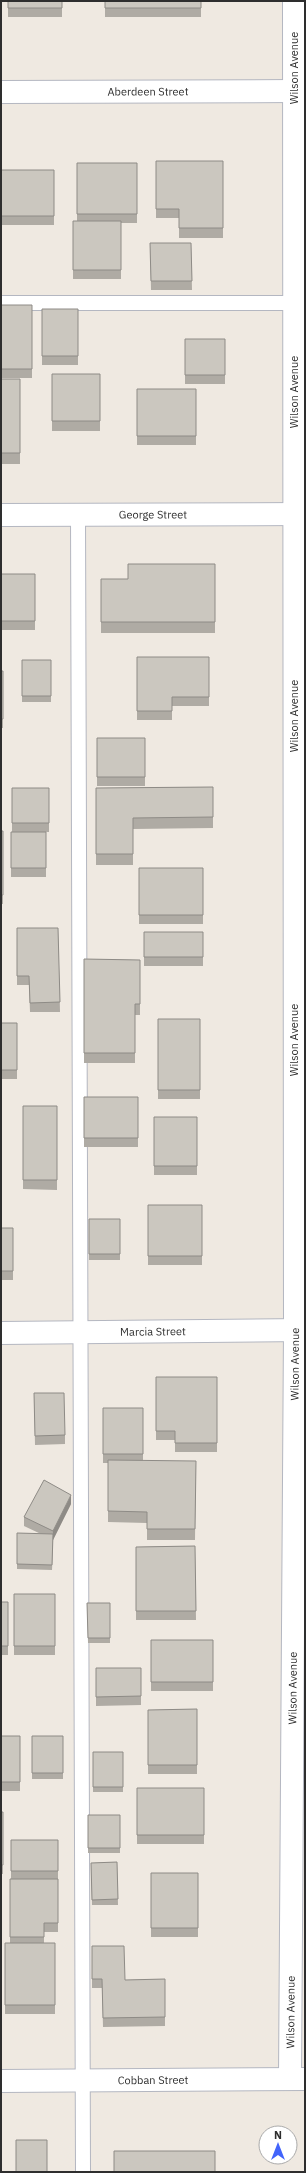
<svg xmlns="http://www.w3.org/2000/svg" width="306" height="2173" viewBox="0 0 306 2173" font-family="'IBM Plex Sans',sans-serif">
<rect width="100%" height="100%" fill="#efe9e1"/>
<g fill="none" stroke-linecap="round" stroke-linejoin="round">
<!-- service casing -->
<g stroke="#b4b7c1" stroke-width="16">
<path id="service" d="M1,303H295
M78,514L83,2172"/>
</g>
<!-- minor casing -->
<g stroke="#b4b7c1" stroke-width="24">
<g id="minor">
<path id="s1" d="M1,92L295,91"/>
<path id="s2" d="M1,515L305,514"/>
<path id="s3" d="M1,1333L305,1330"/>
<path id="s4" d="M290,2079L295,1330L294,1"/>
</g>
</g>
<!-- tertiary casing -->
<g stroke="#b4b7c1" stroke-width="24">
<g id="tertiary">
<path id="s5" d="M1,2081L305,2079"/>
</g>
</g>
<!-- service -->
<use href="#service" stroke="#fff" stroke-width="14"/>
<!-- minor -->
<use href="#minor" stroke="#fff" stroke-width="22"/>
<!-- tertiary -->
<use href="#tertiary" stroke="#fff" stroke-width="22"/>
</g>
<!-- wall -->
<path fill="#afaba4" d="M8,1H62V17H8Z
M105,1H201V17H105Z
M156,161H223V238H179V218H156Z
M77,163H137V223H121V279H73V221H77Z
M1,170H54V225H1Z
M150,243H191L192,290H151Z
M1,305H32V378H1Z
M42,309H78V365H42Z
M185,339H225V384H185Z
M52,374H100V431H52Z
M1,379H20V464H1Z
M137,389H196V445H137Z
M215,564V633H101V579H128Z
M1,574H35V630H1Z
M137,657H209V706H172V720H137Z
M22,660H51V702H22Z
M1,671H3V728H1Z
M97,738H145V786H97Z
M213,787V828L133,829V865H96V788Z
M12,788H49V832H46V877H11V832H12Z
M1,831H3V904H1Z
M139,868H203V924H139Z
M17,928H58L60,1012H30L29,985H17Z
M144,932H203V966H144Z
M84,959L140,960V1015H135V1063H84Z
M158,1019H200V1099H158Z
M1,1023H17V1079H1Z
M84,1097H138V1147H84Z
M23,1106H57V1190L23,1189Z
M154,1117H197V1175H154Z
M148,1205H202V1265H148Z
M89,1219H120V1260H89Z
M1,1228H13V1280H1Z
M156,1377H217V1452H175V1440H156Z
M34,1393L65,1435V1444L35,1445Z
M103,1408H143V1461H196L195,1540H147V1523L108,1522V1463H103Z
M71,1504L53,1540L52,1570L17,1569V1533L41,1534L24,1526V1517Z
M195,1546L196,1620H136V1547Z
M14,1594H55V1655H14Z
M1,1602H8V1655H1Z
M87,1603H110V1643H88Z
M151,1640H213V1691H151Z
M96,1668H141V1705L96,1706Z
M197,1709V1774H148V1710Z
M1,1736H20V1791H1Z
M32,1736H63V1779H32Z
M93,1752H123V1792H93Z
M137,1788H204V1844H137Z
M1,1812H3V1874H1Z
M88,1815H120V1853H88Z
M11,1840H58V1932H44V1943H55V2014H5V1943H10V1879H11Z
M117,1862L118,1905H92L91,1863Z
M151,1873H198V1937H151Z
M92,1946L125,1980L165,1979V2026L103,2027L102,1988H92Z"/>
<!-- shaded-wall -->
<path fill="#8e8b86" d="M71,1495V1504L53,1540L52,1570L53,1531Z"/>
<!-- building -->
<path fill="#cbc7bf" stroke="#8e8b86" d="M8,1H62V8H8Z
M105,1H201V8H105Z
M156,161H223V228H179V209H156Z
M77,163H137V214H77Z
M1,170H54V216H1Z
M73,221H121V270H73Z
M150,243H191L192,281H151Z
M1,305H32V369H1Z
M42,309H78V356H42Z
M185,339H225V375H185Z
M52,374H100V421H52Z
M1,379H20V453H1Z
M137,389H196V436H137Z
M128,564H215V622H101V579H128Z
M1,574H35V621H1Z
M137,657H209V697H172V711H137Z
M22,660H51V696H22Z
M1,671H3V719H1Z
M97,738H145V777H97Z
M213,787V817L133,818V854H96V788Z
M12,788H49V823H12Z
M1,831H3V895H1Z
M11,832H46V868H11Z
M139,868H203V915H139Z
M17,928H58L60,1002L30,1003L29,976H17Z
M144,932H203V957H144Z
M84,959L140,960V1004H135V1053H84Z
M158,1019H200V1090H158Z
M1,1023H17V1070H1Z
M84,1097H138V1138H84Z
M23,1106H57V1180H23Z
M154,1117H197V1166H154Z
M148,1205H202V1256H148Z
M89,1219H120V1254H89Z
M1,1228H13V1271H1Z
M156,1377H217V1443H175V1431H156Z
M34,1393H64L65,1435L35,1436Z
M103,1408H143V1454H103Z
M108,1460L196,1461L195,1529H147V1512L108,1511Z
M44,1480L71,1495L53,1531L24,1517Z
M17,1533L53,1534L52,1565L17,1564Z
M195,1546L196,1611H136V1547Z
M14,1594H55V1646H14Z
M1,1602H8V1646H1Z
M87,1603H110V1638H88Z
M151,1640H213V1682H151Z
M96,1668H141V1696L96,1697Z
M197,1709V1765H148V1710Z
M1,1736H20V1782H1Z
M32,1736H63V1773H32Z
M93,1752H123V1787H93Z
M137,1788H204V1835H137Z
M1,1812H3V1865H1Z
M88,1815H120V1848H88Z
M11,1840H58V1871H11Z
M117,1862L118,1899L92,1900L91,1863Z
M151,1873H198V1928H151Z
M10,1879H58V1923H44V1937H10Z
M5,1943H55V2005H5Z
M92,1946H124L125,1980L165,1979V2017L103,2018L102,1979H92Z
M16,2140H47V2172H16Z
M114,2151H215V2172H114Z"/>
<g text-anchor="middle" stroke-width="3.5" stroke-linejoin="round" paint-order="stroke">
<!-- street labels -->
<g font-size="11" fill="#2e2e2e" stroke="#fff">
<text transform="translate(294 68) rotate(-90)" y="4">Wilson Avenue</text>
<text dy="4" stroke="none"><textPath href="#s1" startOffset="147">Aberdeen Street</textPath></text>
<text transform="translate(294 392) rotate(-90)" y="4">Wilson Avenue</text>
<text dy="4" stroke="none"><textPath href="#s2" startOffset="152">George Street</textPath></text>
<text transform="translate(294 716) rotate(-90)" y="4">Wilson Avenue</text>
<text transform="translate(294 1040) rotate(-90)" y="4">Wilson Avenue</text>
<text dy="4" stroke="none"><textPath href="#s3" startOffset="152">Marcia Street</textPath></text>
<text dy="4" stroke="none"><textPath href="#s4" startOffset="715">Wilson Avenue</textPath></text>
<text dy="4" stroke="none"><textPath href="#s4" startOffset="391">Wilson Avenue</textPath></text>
<text dy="4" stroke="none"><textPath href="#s4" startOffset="67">Wilson Avenue</textPath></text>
<text dy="4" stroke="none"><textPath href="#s5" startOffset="152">Cobban Street</textPath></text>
</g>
</g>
<!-- border -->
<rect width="306" height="2173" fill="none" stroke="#2e2e2e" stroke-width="4"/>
<!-- north arrow -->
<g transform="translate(278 2145)"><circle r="19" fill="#ffffff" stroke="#ababab"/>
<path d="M0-3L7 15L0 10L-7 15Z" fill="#4264fb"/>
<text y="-6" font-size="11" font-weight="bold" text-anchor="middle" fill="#2e2e2e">N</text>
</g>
</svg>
